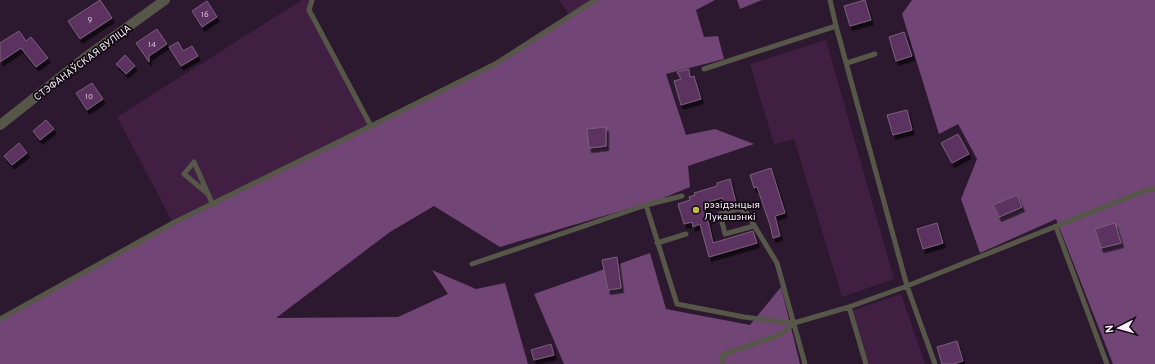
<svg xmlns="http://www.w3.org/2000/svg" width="1155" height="364" viewBox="0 0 1155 364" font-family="Overpass,sans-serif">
<defs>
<filter id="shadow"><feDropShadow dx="2.5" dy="4.5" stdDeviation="0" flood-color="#0009"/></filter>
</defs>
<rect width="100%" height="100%" fill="#2d192f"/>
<!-- green -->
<path fill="#401f43" d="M302,0H312L309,10L371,126L173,223L117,117Z
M559,0H595L570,16Z
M826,40L894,279L842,297L794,139L774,144L750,64Z
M901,294L925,364H869L851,311Z"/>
<!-- forest -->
<path fill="#714575" d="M595,0H715L696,10L704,37L718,36L724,59L666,74L686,135L715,129L754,144L688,166L690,187L661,199L500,247L434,206L390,232L276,318L398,317L448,294L432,270L476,289L505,283L528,364H0V319L173,223L495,64Z
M737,0H762L740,9Z
M912,0H1155V364H1113L1056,219L980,253L961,199L977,159L958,124L939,134L902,14Z
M650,253L666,309L750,325L781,287L800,364H564L534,294Z"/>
<!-- building -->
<path fill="#5c3160" stroke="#79617b" filter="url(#shadow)" d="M100,0L112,18L80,39L68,21Z
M865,0L871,20L850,26L844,6Z
M207,1L217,17L202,27L192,11Z
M157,29L167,44L149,56V62L136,43Z
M19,31L26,41L31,37L48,58L36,67L21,48L0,62V43Z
M904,32L912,56L896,61L889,37Z
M178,42L183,51L192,46L198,56L181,66L169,47Z
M125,55L135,66L126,74L116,64Z
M689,69L690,77L694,76L701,99L681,105L674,81L681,79L677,72Z
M92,83L103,99L87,110L76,93Z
M907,110L912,130L893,135L887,115Z
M46,120L54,129L40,140L33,131Z
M606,127V146L589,148L587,129Z
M958,134L969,154L952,163L941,143Z
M19,143L27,153L12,165L4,156Z
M771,168L785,213L775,216L780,236L773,238L770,225L757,187L754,188L750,175Z
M730,179L736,203L724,207L722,198L704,203L713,243L753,231L757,243L709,257L700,224L693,227L692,222L684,224L678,204L690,200L689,197L695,195L694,193L717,186V183Z
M1017,195L1022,207L999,217L993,205Z
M937,223L943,243L923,249L917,229Z
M1115,223L1121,243L1101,248L1095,229Z
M617,257L621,288L608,290L602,260Z
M957,341L963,361L953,364H942L937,347Z
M551,344L554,355L534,360L531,350Z"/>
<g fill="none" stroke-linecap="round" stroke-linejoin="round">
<!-- service -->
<path stroke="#575749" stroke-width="5" d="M312,0L309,10L371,126
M836,26L907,286L935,364
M847,63L875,54
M704,69L836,26L830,0
M208,194L184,174L194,162L213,205
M646,205L682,196
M754,226L725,234L720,214L738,209L746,212L777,263L805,364
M1056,227L1107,364
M657,243L686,234
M472,264L646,205L677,304L744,317L794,323
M849,307L866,364
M0,319L173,223L371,126L495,64L595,0
M723,364L722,355L782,334L794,323L849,307L907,286L1144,191L1155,189"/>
<!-- minor -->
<path stroke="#575749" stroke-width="10" d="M0,125L86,57L165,0"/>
</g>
<!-- markers -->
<circle fill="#c0be40" stroke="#100811" stroke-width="1.5" cx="696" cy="210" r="4"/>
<g text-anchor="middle" stroke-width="3.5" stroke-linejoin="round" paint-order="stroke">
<!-- number labels -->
<g font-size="8" fill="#d4bfd6">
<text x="205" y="17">16</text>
<text x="90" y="22">9</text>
<text x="152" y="47">14</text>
<text x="89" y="99">10</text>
</g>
<!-- street labels -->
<g font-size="10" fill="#fceefd" stroke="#100811">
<text transform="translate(82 62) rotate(-37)" y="4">СТЭФАНАЎСКАЯ ВУЛІЦА</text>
</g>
<!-- poi labels -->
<g font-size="10" fill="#fceefd" stroke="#100811" text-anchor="start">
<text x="704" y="208">рэзідэнцыя<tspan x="704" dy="12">Лукашэнкі</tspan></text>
</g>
</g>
<!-- north arrow -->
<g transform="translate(1119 328) rotate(264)" stroke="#100811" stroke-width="3" paint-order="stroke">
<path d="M0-3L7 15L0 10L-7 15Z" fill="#fceefd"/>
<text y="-6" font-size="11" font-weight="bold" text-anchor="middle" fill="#fceefd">N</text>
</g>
</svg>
